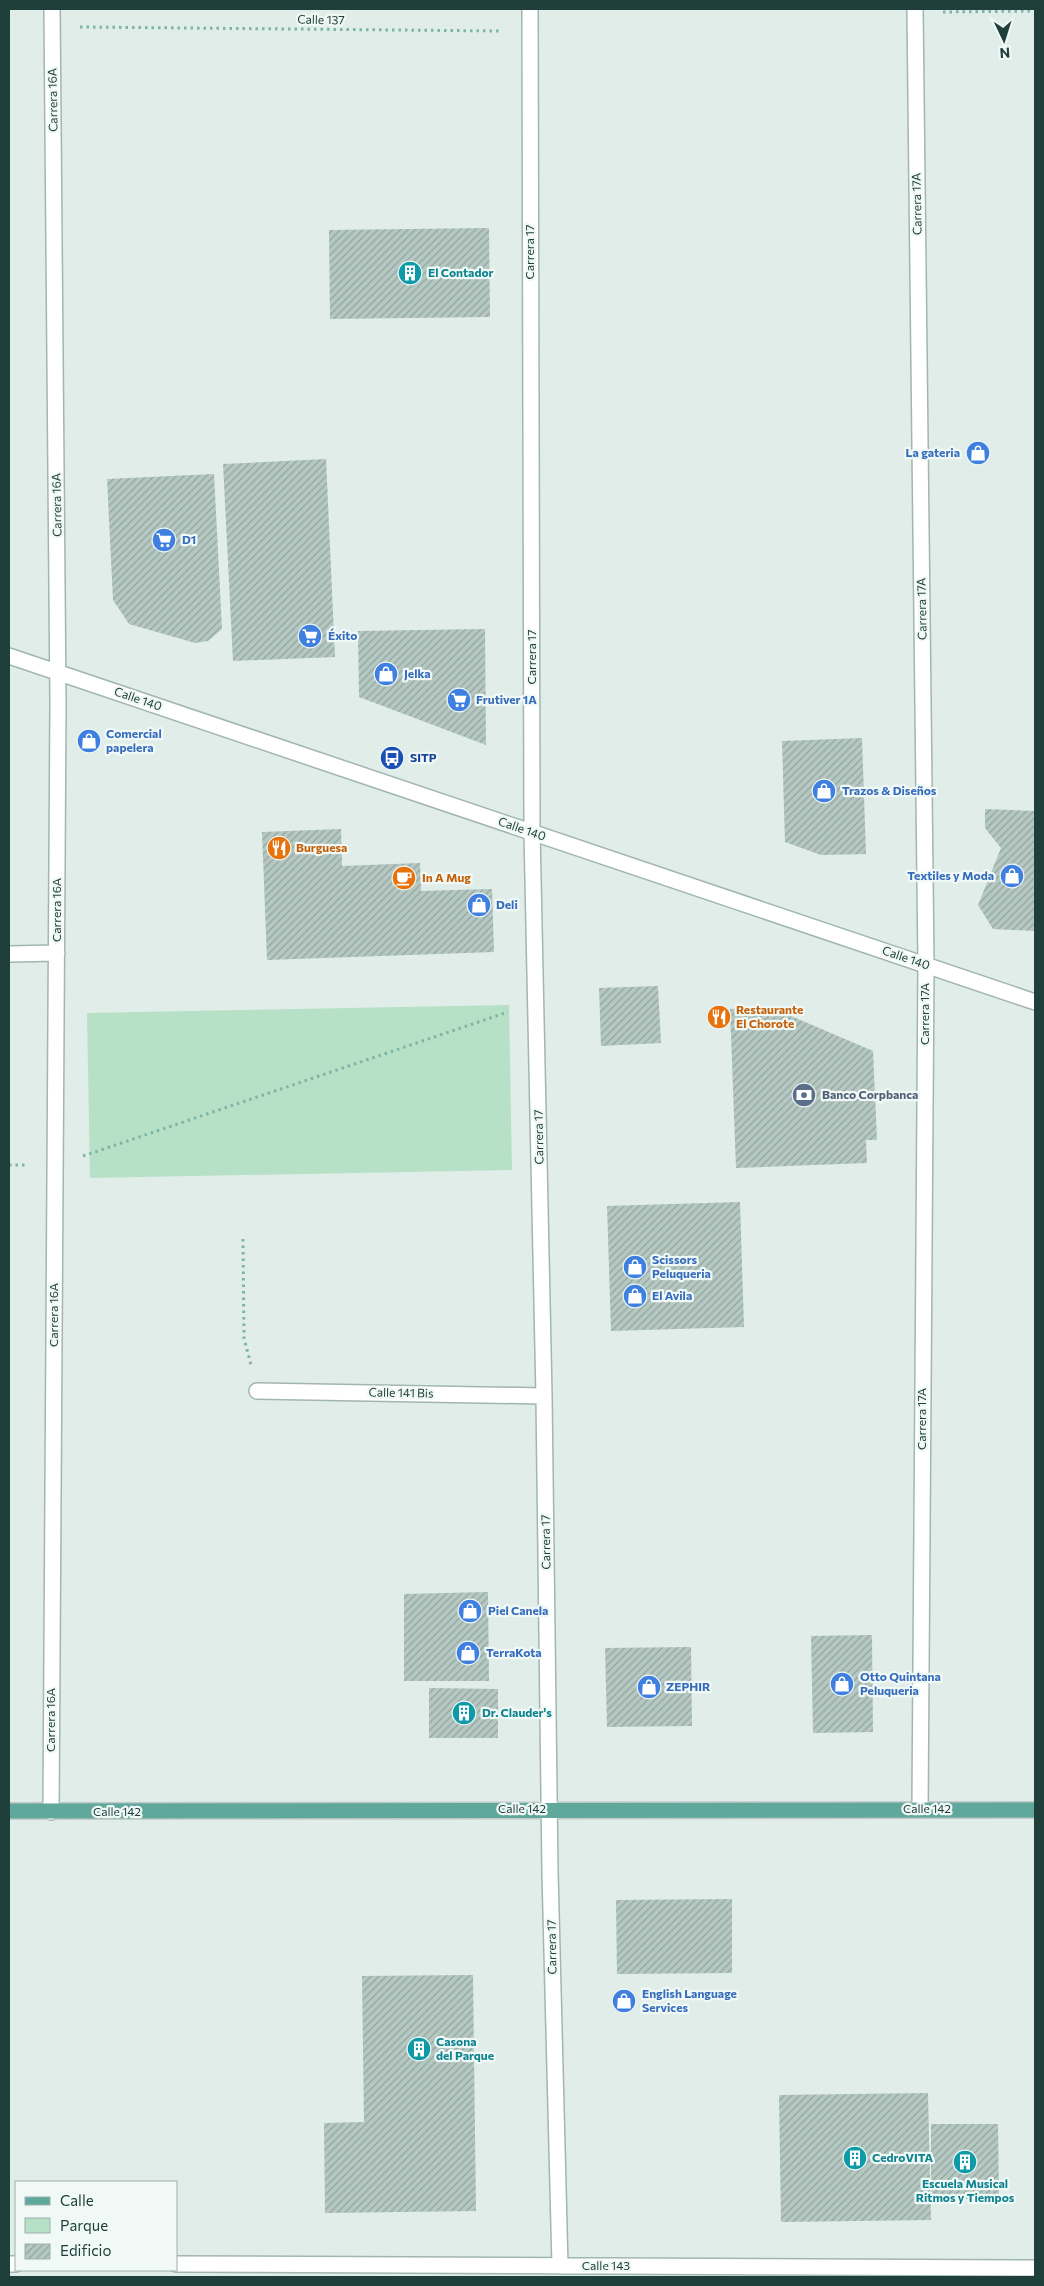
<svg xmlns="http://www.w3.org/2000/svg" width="1044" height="2286" viewBox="0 0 1044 2286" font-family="Commissioner,sans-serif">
<defs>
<pattern id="building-hatch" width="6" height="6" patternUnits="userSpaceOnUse" patternTransform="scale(1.25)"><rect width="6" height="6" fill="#b5c8c2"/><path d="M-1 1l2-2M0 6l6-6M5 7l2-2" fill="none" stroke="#93a49f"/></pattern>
</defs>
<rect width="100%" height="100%" fill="#e0ede9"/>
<!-- green -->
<path fill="#b7e1c6" d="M509,1005L512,1170L90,1178L87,1013Z"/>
<!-- building -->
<path fill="url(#building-hatch)" d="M489,228L490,317L330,319L329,230Z
M326,459L335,657L233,661L223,464Z
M214,474L222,629L208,641L195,643L129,624L113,600L107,479Z
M485,629L486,745L359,697L358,631Z
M862,738L866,854L821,855L785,842L782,741Z
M985,809L1035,811V931L993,929L978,905L1001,848L985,828Z
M341,829L342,866L420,863L421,891L492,889L494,952L267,960L262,832Z
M658,986L661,1043L601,1046L599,988Z
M770,1007L873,1051L877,1140H866L867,1163L736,1168L730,1009Z
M740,1202L744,1327L611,1331L607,1206Z
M488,1592L489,1681H404V1594Z
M872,1635L873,1732L813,1733L811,1636Z
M691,1647L692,1726L607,1727L605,1648Z
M429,1688L498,1689V1738H429Z
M732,1899V1973L617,1974L616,1900Z
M473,1975L476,2211L325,2213L324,2123L364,2122L362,1976Z
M928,2093L931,2220L781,2222L779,2095Z
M931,2124H998L999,2199H931Z"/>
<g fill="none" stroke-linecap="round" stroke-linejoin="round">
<!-- minor casing -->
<g stroke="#a2b6b1" stroke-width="18">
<path id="minor" d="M530,9L532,832L544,1396L550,1872L560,2266
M915,9L926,965L920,1809
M9,656L1035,1002
M9,954L57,953
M257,1391L544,1396
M51,1812L58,704L52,9
M9,2264H16
M176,2264L1035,2268"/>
</g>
<!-- major casing -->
<g stroke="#c0cac8" stroke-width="18">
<path id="major" d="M9,1811L1035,1810"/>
</g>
<!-- path -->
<path stroke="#7db4a8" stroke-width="3" stroke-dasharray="2.5 4" stroke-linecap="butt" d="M943,12L1035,11
M80,27L502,31
M83,1156L508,1012
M9,1165H28
M243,1239L244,1338L251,1365"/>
<!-- minor -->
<use href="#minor" stroke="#fff" stroke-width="15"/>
<!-- major -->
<use href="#major" stroke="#60a89c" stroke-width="15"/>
</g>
<!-- icons -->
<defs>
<g id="building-disc" transform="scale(1.25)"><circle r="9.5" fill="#0f9aa8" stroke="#f1f9f6"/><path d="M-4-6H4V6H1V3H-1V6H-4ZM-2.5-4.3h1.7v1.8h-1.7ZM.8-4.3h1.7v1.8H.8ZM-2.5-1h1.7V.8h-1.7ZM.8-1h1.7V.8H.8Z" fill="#fff"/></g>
<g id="shop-disc" transform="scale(1.25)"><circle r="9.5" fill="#3f7fe0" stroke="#f1f9f6"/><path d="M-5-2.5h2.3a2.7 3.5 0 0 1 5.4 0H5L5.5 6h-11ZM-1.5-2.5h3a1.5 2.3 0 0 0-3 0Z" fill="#fff"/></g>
<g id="supermarket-disc" transform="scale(1.25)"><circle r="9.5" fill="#3f7fe0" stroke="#f1f9f6"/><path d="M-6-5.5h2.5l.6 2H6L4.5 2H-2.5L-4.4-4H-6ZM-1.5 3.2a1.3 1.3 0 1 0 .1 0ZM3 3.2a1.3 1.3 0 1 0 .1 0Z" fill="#fff"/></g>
<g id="bus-disc" transform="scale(1.25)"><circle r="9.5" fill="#1a4fb4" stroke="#f1f9f6"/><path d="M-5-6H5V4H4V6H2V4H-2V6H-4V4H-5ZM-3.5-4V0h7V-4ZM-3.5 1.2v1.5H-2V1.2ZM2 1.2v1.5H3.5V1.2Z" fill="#fff"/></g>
<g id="restaurant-disc" transform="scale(1.25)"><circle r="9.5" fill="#e8710a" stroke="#f1f9f6"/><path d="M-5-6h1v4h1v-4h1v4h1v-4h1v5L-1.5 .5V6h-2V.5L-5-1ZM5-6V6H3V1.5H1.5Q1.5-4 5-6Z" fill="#fff"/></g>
<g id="cafe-disc" transform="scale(1.25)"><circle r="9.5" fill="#e8710a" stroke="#f1f9f6"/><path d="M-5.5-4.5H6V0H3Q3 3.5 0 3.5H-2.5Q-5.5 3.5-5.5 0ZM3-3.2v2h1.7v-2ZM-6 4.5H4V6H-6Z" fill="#fff"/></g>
<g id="bank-disc" transform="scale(1.25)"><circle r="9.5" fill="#5c6f8a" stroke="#f1f9f6"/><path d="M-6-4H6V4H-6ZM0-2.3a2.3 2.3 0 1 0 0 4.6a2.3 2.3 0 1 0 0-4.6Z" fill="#fff"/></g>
</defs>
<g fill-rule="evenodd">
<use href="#building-disc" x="410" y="273"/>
<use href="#shop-disc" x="978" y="453"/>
<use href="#supermarket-disc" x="164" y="540"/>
<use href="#supermarket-disc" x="310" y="636"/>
<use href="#shop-disc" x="386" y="674"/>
<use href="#supermarket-disc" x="459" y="700"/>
<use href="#shop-disc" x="89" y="741"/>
<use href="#bus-disc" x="392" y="758"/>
<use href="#shop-disc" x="824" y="791"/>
<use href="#restaurant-disc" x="279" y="848"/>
<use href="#shop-disc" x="1012" y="876"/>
<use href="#cafe-disc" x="404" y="878"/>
<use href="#shop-disc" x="479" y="905"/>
<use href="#restaurant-disc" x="719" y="1017"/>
<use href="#bank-disc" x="804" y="1095"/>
<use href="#shop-disc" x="635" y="1267"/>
<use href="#shop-disc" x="635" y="1296"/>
<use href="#shop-disc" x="470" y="1611"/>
<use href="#shop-disc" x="468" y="1653"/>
<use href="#shop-disc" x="842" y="1684"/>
<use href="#shop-disc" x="649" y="1687"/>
<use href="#building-disc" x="464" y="1713"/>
<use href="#shop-disc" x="624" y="2001"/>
<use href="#building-disc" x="419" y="2049"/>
<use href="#building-disc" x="855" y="2158"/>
<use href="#building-disc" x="965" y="2162"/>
</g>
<g text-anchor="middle" stroke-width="4.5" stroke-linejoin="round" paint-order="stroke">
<!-- street labels -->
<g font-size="12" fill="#1f403a" stroke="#f1f9f6">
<text transform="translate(321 20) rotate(1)" y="4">Calle 137</text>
<text transform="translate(53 100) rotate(-91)" y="4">Carrera 16A</text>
<text transform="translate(917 204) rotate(-91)" y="4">Carrera 17A</text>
<text transform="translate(530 252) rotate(-90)" y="4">Carrera 17</text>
<text transform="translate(57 505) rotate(-91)" y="4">Carrera 16A</text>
<text transform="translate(922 609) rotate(-91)" y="4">Carrera 17A</text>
<text transform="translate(532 657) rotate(-90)" y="4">Carrera 17</text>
<text transform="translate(138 699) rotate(19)" y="4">Calle 140</text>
<text transform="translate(522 829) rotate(19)" y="4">Calle 140</text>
<text transform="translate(57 910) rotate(-90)" y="4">Carrera 16A</text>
<text transform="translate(906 958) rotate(19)" y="4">Calle 140</text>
<text transform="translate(925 1014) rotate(-90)" y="4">Carrera 17A</text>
<text transform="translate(539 1137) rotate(-91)" y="4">Carrera 17</text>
<text transform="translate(54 1315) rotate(-90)" y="4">Carrera 16A</text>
<text transform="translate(401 1393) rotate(1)" y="4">Calle 141 Bis</text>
<text transform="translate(922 1419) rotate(-90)" y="4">Carrera 17A</text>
<text transform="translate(546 1542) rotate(-91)" y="4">Carrera 17</text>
<text transform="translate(51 1720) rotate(-90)" y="4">Carrera 16A</text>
<text x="522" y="1813">Calle 142</text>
<text x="927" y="1813">Calle 142</text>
<text x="117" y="1816">Calle 142</text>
<text transform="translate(552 1947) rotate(-91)" y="4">Carrera 17</text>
<text x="606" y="2270">Calle 143</text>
</g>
<!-- culture labels -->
<g font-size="12" font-weight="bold" fill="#0d838f" stroke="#f1f9f6" text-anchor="start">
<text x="428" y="277">El Contador</text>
<text x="482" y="1717">Dr. Clauder's</text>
<text x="436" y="2046">Casona<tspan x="436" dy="14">del Parque</tspan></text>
<text x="872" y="2162">CedroVITA</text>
<text x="965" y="2188" text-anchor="middle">Escuela Musical<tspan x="965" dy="14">Ritmos y Tiempos</tspan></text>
</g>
<!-- shop labels -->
<g font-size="12" font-weight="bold" fill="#366cbe" stroke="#f1f9f6" text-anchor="start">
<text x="960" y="457" text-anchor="end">La gateria</text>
<text x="182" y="544">D1</text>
<text x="328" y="640">Éxito</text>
<text x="404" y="678">Jelka</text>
<text x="476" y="704">Frutiver 1A</text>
<text x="106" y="738">Comercial<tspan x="106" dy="14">papelera</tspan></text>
<text x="842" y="795">Trazos &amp; Diseños</text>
<text x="994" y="880" text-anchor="end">Textiles y Moda</text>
<text x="496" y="909">Deli</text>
<text x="652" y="1264">Scissors<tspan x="652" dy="14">Peluqueria</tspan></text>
<text x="652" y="1300">El Avila</text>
<text x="488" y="1615">Piel Canela</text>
<text x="486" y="1657">TerraKota</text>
<text x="860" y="1681">Otto Quintana<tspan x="860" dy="14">Peluqueria</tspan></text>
<text x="666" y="1691">ZEPHIR</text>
<text x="642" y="1998">English Language<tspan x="642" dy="14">Services</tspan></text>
</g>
<!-- transit labels -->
<g font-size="12" font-weight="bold" fill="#164399" stroke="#f1f9f6" text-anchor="start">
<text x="410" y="762">SITP</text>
</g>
<!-- food labels -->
<g font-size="12" font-weight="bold" fill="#c56008" stroke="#f1f9f6" text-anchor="start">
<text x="296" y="852">Burguesa</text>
<text x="422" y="882">In A Mug</text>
<text x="736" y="1014">Restaurante<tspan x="736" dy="14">El Chorote</tspan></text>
</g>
<!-- service labels -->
<g font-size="12" font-weight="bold" fill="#4e5e75" stroke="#f1f9f6" text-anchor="start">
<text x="822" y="1099">Banco Corpbanca</text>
</g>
</g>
<!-- border -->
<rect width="1044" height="2286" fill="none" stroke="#1f403a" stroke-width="20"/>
<!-- legend -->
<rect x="15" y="2181" width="162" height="90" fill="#f1f9f6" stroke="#9dafab"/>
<rect x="25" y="2197" width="25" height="8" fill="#60a89c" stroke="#9dafab"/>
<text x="60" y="2206" font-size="15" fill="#1f403a">Calle</text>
<rect x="25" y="2218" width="25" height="15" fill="#b7e1c6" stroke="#9dafab"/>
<text x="60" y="2231" font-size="15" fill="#1f403a">Parque</text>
<rect x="25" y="2244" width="25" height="15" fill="url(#building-hatch)" stroke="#9dafab"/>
<text x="60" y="2256" font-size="15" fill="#1f403a">Edificio</text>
<!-- north arrow -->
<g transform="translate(1004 40) rotate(176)" stroke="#f1f9f6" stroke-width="4" paint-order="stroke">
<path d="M0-4L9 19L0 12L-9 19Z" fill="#1f403a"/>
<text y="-8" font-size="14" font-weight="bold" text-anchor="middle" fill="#1f403a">N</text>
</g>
</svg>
